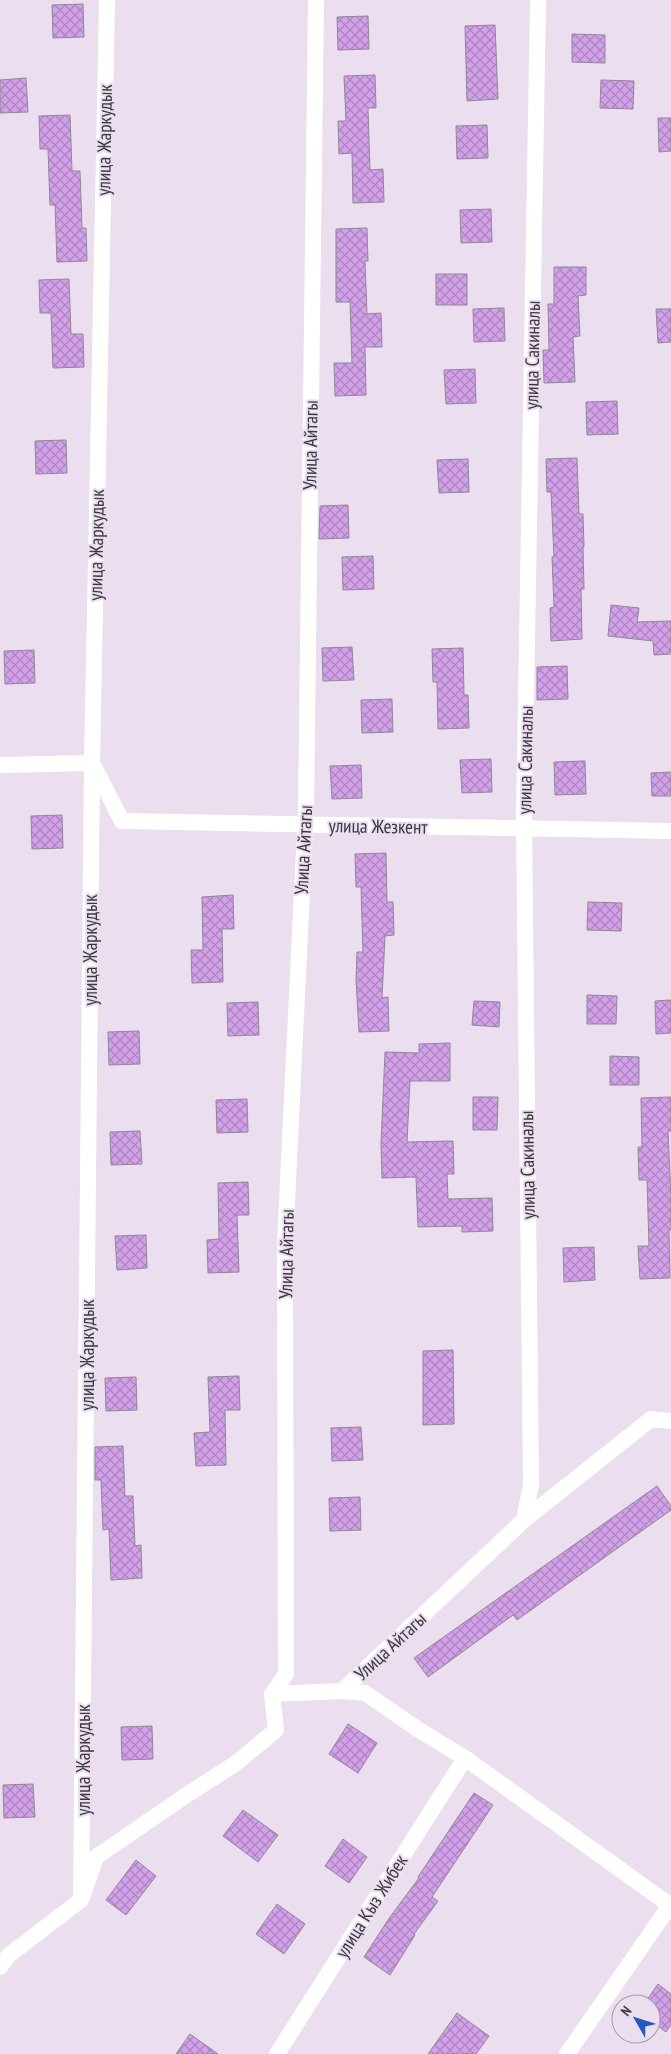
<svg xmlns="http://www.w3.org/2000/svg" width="671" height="2054" viewBox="0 0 671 2054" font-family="'PT Sans Narrow',sans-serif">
<defs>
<pattern id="building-cross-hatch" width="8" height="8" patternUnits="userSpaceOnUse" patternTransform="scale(1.25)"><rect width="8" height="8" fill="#d2a1e9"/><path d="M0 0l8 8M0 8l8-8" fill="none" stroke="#ac84be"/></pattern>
</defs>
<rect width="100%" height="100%" fill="#eadeef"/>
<!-- building -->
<path fill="url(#building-cross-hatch)" stroke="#918797" d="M83,4L84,37L53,38L52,5Z
M368,16L369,49L338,50L337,17Z
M495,25L498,99L467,101L465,26Z
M572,34L605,35V63L572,62Z
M375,75L376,108H368L370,170L383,169L384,202L353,203L352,153L339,154L338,121H346L344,76Z
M26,78L28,112L0,113V80Z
M601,80L634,81L633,109L600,108Z
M70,115L72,171H80L82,228H86L87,261L57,262L55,205H50L48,149H40L39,116Z
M658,118H671V151L659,152Z
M487,125L488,158L457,159L456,126Z
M491,209L492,242L461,243L460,210Z
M367,228L368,261H365L367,314L381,313L382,347H365L366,395L335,396L334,363H352L350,302H336V229Z
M554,267H586V295L578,296L580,336L573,337L575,382L544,383L543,350H549L548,304H554Z
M436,274H467V305H436Z
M69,279L71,334H83L84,367L53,368L51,313H40L39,280Z
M504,308L505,341L474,342L473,309Z
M656,309H671V342L658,343Z
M475,369L476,403L446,404L444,370Z
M617,401L618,434L587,435L586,402Z
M66,440L67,473L36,474L35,441Z
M577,458L579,514H583L584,547H583L584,589H581L582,639L551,641L550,608L554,607L552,557H554L551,492H547L546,459Z
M468,459L469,492L439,493L437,460Z
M348,505L349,538L319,539L320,506Z
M373,556L374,589L343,590L342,557Z
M611,605L639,608L637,622L671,621V654L654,655L653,641L608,636Z
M352,647L354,680L323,681L322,648Z
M463,648L464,695H468L469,728L438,729L437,682H433L432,649Z
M34,650L35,683L5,684L4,651Z
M567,666L568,699L537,700V667Z
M392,699L393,732L362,733L361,700Z
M491,759L492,792L462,793L460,760Z
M585,761L586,794L555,795L554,762Z
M361,765L362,798L332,799L330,766Z
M671,772V796H652L651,773Z
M62,815L63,848L32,849L31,816Z
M386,853L387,902H393L394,935L385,936L382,998L388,997L389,1031L359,1032L356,980L357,952H363L361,887H356L355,854Z
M233,895L234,929H222L223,982L192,983L191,950H203L202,897Z
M588,902L622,903L621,931L587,930Z
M587,995L617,996L616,1024H587Z
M671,1000V1033L656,1034L655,1001Z
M474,1001L500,1002L499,1027L472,1025Z
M258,1002L259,1035L228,1036L227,1003Z
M139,1031L140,1064L109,1065L108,1032Z
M450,1043V1081H410L407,1142L453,1141L454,1174H447L448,1199L492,1198L493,1231L462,1232V1226L418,1227L416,1177L382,1178L381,1144L385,1052L419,1053V1044Z
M610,1056L639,1057V1085H610Z
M473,1097H498L497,1130H473Z
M671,1097V1131H668L671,1197V1230H669L670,1278L640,1279L638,1246H649L647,1180H639L638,1147H642L641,1098Z
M247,1099L248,1132L217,1133L216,1100Z
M140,1131L142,1164L111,1165L110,1132Z
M248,1182L249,1215H237L239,1272L208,1273L207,1240L219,1239L218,1183Z
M146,1235L147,1268L117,1270L115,1236Z
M594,1247L595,1280L564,1282L563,1248Z
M453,1350L454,1424L423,1425V1351Z
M239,1376L240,1410H225L226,1465L196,1466L194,1433L210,1432L208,1377Z
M136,1377L137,1410L106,1411L105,1378Z
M361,1427L363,1460L332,1461L331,1428Z
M123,1446L125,1496H133L135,1546L141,1545L142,1578L111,1580L109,1529L103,1530L101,1480H95V1447Z
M657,1486L671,1506V1510L517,1620L513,1615L428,1677L414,1658Z
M360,1497L361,1530L330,1531L329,1498Z
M348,1724L377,1743L358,1773L329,1754Z
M152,1726L153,1759L122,1760L121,1727Z
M33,1784L35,1817L4,1818L3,1785Z
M474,1793L493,1805L432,1897L438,1901L414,1934L415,1935L390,1975L364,1957L390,1917L419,1878L418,1877Z
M243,1810L278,1835L258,1862L223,1836Z
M343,1839L367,1857L349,1883L325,1866Z
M136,1860L156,1876L126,1915L106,1900Z
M277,1904L305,1924L284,1954L256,1934Z
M658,1984L671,1994V2025L666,2032L651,2021V2004H644Z
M457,2013L489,2036L476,2054H428Z
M190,2034L218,2054H176Z"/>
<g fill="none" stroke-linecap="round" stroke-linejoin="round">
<!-- street -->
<path stroke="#fff" stroke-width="16" d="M0,765L92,763L122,821L671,831
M524,1520L531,1485L524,816L538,0
M342,1691L524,1520L651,1419L671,1421
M272,1694L286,1674L285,1243L306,808L316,0
M81,1900L92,763L107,0
M0,1967L9,1955L81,1900L96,1857L188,1794L235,1764L276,1730L272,1694L342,1691L365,1693L419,1730L465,1758L671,1906
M277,2054L465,1758
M567,2054L671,1904"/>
</g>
<g text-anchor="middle" stroke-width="4" stroke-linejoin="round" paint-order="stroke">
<!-- street labels -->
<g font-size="19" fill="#3c383f" stroke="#eadeef">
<text transform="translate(104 140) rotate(-89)" y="7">улица Жаркудык</text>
<text transform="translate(532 355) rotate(-89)" y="7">улица Сакиналы</text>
<text transform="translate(310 445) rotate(-89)" y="7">Улица Айтагы</text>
<text transform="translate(96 545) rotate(-89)" y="7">улица Жаркудык</text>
<text transform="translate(525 760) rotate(-89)" y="7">улица Сакиналы</text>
<text transform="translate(378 826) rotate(1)" y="7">улица Жезкент</text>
<text transform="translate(303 850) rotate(-87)" y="7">Улица Айтагы</text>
<text transform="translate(90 950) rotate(-90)" y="7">улица Жаркудык</text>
<text transform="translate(527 1165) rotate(-91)" y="7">улица Сакиналы</text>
<text transform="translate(286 1254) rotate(-89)" y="7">Улица Айтагы</text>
<text transform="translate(87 1355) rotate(-90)" y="7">улица Жаркудык</text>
<text transform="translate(390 1646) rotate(-43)" y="7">Улица Айтагы</text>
<text transform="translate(83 1760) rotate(-90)" y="7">улица Жаркудык</text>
<text transform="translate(371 1906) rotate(-58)" y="7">улица Кыз Жибек</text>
</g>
</g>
<!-- north arrow -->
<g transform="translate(636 2019) rotate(309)"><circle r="24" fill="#eadeef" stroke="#a49ca9"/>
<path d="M0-4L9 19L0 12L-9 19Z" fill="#2657c5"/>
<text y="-8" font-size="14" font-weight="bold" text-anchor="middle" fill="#3c383f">N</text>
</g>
</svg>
